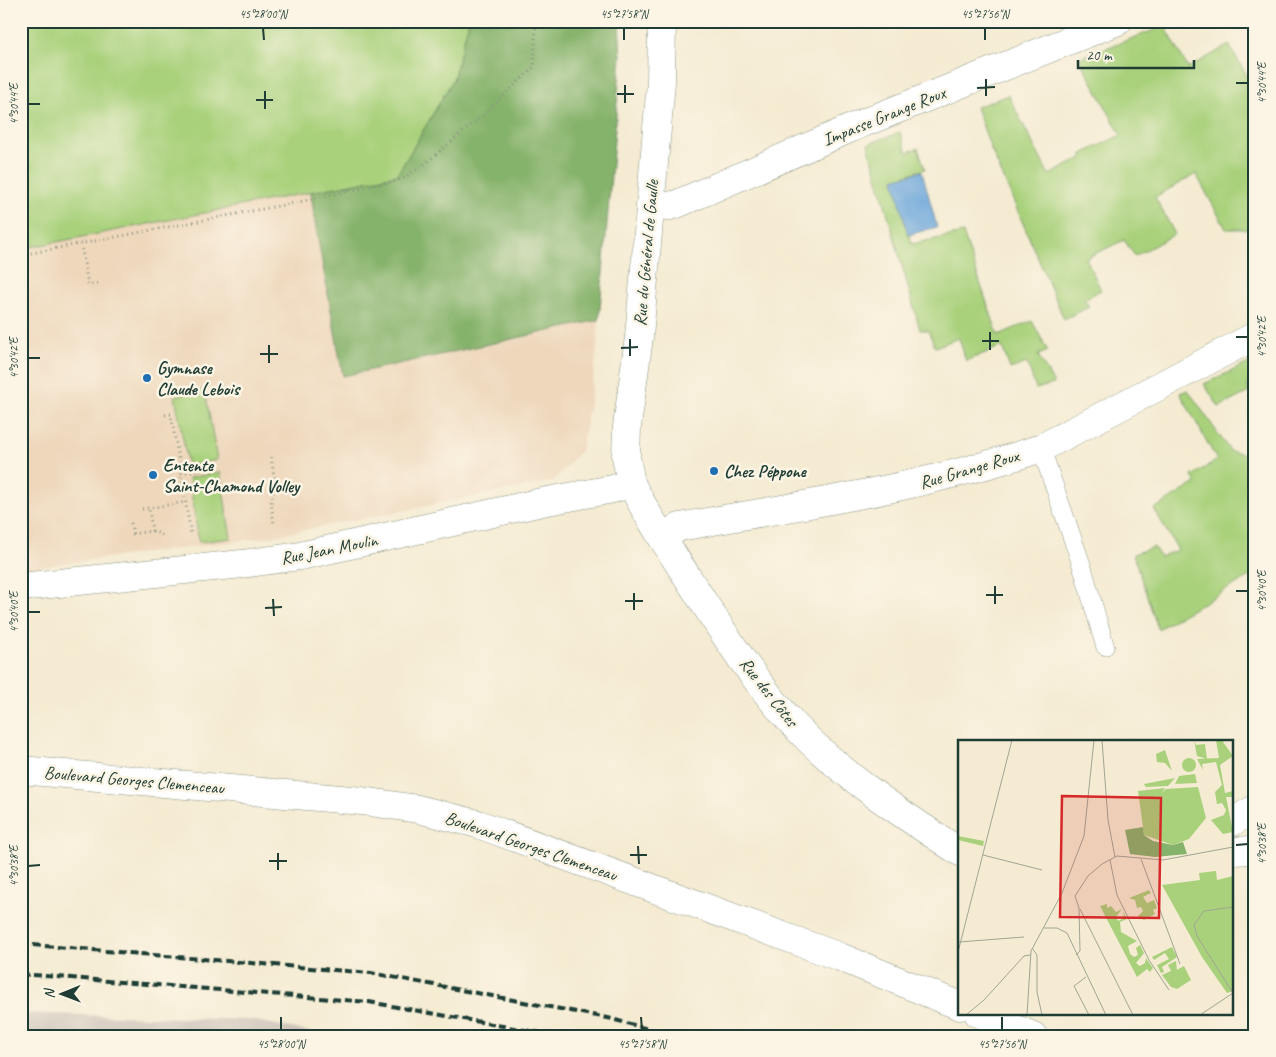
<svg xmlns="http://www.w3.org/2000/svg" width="1276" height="1057" viewBox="0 0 1276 1057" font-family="Caveat,sans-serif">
<rect width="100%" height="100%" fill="#fcf5e5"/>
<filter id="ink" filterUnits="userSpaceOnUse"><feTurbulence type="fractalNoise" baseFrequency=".02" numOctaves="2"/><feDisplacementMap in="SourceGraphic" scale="10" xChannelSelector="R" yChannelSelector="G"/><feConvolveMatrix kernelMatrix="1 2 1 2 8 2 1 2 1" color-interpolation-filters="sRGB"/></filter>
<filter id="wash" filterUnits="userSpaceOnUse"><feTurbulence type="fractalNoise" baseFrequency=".0096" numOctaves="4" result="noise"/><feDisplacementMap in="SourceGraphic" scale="20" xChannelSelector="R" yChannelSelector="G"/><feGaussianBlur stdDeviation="1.12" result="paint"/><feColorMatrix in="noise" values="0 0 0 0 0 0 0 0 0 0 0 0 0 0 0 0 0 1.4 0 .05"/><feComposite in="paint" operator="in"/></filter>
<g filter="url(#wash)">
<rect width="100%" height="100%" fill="#f4ebd2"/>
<!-- built -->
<path fill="#eed7bb" d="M21,21H619L621,56L596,358L589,409L581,450L554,481L533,485L269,537L21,569Z"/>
<!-- industrial -->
<path fill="#ccc2b9" d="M21,1013L252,1020L330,1036H21Z"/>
<!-- green -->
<path fill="#a9d17c" stroke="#648758" d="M21,21H469L453,80L397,175L21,249Z
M1165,26L1188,68L1229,45L1255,89L1254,229H1226L1196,174L1155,197L1175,234L1135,256L1124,240L1086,258L1101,290L1085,299L1089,307L1064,319L991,149L976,107L1008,95L1049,175L1082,158V154L1121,135L1079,58Z
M900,132L907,152L918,148L925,169L894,179L912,244L963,233L998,335L1032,321L1048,351L1038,355L1054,384L1036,389L1027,363L1010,369L1002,346L966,361L959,338L935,347L928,330H920L868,144Z
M1255,360V382L1247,386L1249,392L1219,407L1204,384Z
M205,390L217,460L188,466L175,396Z
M1188,390L1230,451L1255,456V573L1158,629L1133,554L1154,547L1160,557L1178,550L1154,509L1196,483L1192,476L1217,460L1180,393Z
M220,472L231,538L199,542L189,478Z"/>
<!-- forest -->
<path fill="#86b36c" stroke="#527850" d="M469,21H619L621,56L599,320L343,376L315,223L311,192L397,175L453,80Z"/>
<!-- water -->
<path fill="#6ba6db" stroke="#457288" d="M922,171L937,227L908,235L894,179Z"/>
</g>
<g filter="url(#ink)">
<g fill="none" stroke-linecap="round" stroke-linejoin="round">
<!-- lane casing -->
<g stroke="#8a9483" stroke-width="19">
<path id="lane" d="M1041,448L1082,566L1105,646"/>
</g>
<!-- street casing -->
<g stroke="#8a9483" stroke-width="29">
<path id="street" d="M650,205L670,206L677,204L863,123L1118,21
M662,536L680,527C801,505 924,488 1041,448L1255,336
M21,587L242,564L300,556L542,502L613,489L631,483C647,516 668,547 688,578C721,629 755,684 797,728C844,777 903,815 960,852
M21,770L362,801L418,809L478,824L840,957L960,1006
M1232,822L1255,809
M1232,851L1255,850
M978,1013L1033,1036"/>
</g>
<!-- secondary casing -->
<g stroke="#8a9483" stroke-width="29">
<path id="secondary" d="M631,483L626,457L627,427L639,337L661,82L662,21"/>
</g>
<!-- path -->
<path stroke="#8a9483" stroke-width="3" stroke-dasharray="1 4" stroke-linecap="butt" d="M81,244L88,285L101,283
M21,255L294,203L402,179L421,167L482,116L534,67L536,21
M165,415L171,414L191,535
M271,457L275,482L271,503L274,525
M181,473L218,466
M142,509L186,502
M131,523L133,535
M152,531L166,536
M132,534L152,531L149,508"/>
<!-- lane -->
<use href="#lane" stroke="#fff" stroke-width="18"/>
<!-- street -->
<use href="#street" stroke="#fff" stroke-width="28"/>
<!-- secondary -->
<use href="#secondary" stroke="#fff" stroke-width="28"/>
<!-- rail -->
<path stroke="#1f3d34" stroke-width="4" stroke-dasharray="8 4" stroke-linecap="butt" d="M21,944L371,973L608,1018L674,1036
M21,974L369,1002L558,1036"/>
</g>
</g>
<!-- ticks -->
<path fill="none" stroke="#1f3d34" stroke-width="2" d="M263,28L264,40M624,28V40M985,28V40M986,79V96M1236,83H1248M625,85V103M977,88L995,87M265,91V109M617,94H634M256,100H273M28,104H40M990,332V350M1236,337H1248M630,339V356M982,341H999M269,345V363M621,348L638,347M260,354H278M28,358H40M995,586V604M1236,591H1248M634,593V610M986,595H1003M273,599L274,616M625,601H643M265,608L282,607M28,612H40M1236,845L1248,844M638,846L639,864M278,853V870M630,855H647M269,861H287M28,866L40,865M281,1017V1030M641,1017L642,1030M1002,1017V1030"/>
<!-- markers -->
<g fill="#1f6fb2" stroke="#fcf5e5" stroke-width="2">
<circle cx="147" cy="378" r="5"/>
<circle cx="714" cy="471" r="5"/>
<circle cx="153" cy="475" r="5"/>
</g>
<g text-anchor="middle" stroke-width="5" stroke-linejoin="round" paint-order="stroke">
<!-- street labels -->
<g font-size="18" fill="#1f3d34" stroke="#fcf5e5">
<text transform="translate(884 116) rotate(-22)" y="6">Impasse Grange Roux</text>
<text transform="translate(646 253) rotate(-85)" y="6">Rue du Général de Gaulle</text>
<text transform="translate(969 469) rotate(-16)" y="6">Rue Grange Roux</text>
<text transform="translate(329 549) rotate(-11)" y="6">Rue Jean Moulin</text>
<text transform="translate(769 692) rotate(52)" y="6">Rue des Côtes</text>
<text transform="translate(134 780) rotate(5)" y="6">Boulevard Georges Clemenceau</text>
<text transform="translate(531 846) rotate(19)" y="6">Boulevard Georges Clemenceau</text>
</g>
<!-- poi labels -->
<g font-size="18" font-weight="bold" fill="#1f3d34" stroke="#fcf5e5" text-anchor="start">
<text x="157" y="374">Gymnase<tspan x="157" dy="21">Claude Lebois</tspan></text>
<text x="163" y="471">Entente<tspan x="163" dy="21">Saint-Chamond Volley</tspan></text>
<text x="724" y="477">Chez Péppone</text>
</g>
</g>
<!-- overview -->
<g transform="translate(958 740)">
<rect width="275" height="275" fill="#f4ebd2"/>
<path d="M236,0L238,5L247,4L249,19L239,16ZM258,0H267L265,2L275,16L262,25L267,53L275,51V57H268L275,92L265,94L253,80L266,75L268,70L264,63L259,64L257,52L264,45L258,22L244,24L245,30L239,19L261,18ZM207,10L214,31L215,32L207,23L199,22L198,14ZM224 25a7 7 0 1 1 14 0a7 7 0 1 1-14 0ZM237,34L239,43L217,44L221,36ZM217,38L210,46L188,47L186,44ZM240,47L248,78L231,99L215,105L186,95L180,51L207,48L204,53L208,49ZM0,96L26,101L25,106L0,100ZM258,131L259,140L275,136V251L269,253L244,217L204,145L242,140L241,133ZM191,150L193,153L185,157L189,163L196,160L199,168L195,170L197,174L186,180L180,176L185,171L183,167L179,168L177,160L171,158ZM149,164V168L153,166L158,172L164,169L158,177L160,181L166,178L165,171L169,179L162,182L163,192L179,201L170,206L172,214L176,217L180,215L178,208L182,205L186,213L178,223L182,226L187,223L188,218L195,228L192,232L189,229L179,237L142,166ZM214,207L219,217L204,227L206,232L203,233L199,225L211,219L207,213L196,220L194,217ZM218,221L219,230L226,226L233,240L219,249L213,247L204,235L213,231L210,225Z" fill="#a9d17c"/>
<path d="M185,87L186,95L195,101L215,105L225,102L229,114L197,117L172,114L167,90Z" fill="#86b36c"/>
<path fill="none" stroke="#9fa593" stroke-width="1" d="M144,0L150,80L157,117M25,115L84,130M183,119L222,224M152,120L159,155L191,220L211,250M275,167L246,171L236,185L239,196L275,253M122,169L175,275M86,188H99L109,193L148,275M1,202L66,197M74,208L79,215V252L84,275M0,212L54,0M118,215L122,211L121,168L117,156L130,136L144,124L159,116L205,120L275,107M128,237L116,246L131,275M8,275L26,260L66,216L72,215M69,275L73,211L104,153L126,96L136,0M242,275L275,253"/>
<path fill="#d62828" fill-opacity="0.15" stroke="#d62828" stroke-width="2.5" d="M104,56L203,58L201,178L102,177Z"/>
<rect width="275" height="275" fill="none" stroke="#1f3d34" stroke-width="2.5"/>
</g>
<!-- margin -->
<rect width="1276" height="1057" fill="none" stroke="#fcf5e5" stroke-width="55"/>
<!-- north arrow -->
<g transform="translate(62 994) rotate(269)" stroke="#fcf5e5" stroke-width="4" paint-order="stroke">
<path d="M0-4L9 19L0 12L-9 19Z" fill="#1f3d34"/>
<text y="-8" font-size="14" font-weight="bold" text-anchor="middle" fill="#1f3d34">N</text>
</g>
<!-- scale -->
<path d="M1078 60v8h116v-8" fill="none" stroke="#1f3d34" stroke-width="2.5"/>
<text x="1086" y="60" font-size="15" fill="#1f3d34" stroke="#fcf5e5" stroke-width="4" paint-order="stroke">20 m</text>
<rect x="28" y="28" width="1220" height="1002" fill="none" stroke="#1f3d34" stroke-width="2"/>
<g font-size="12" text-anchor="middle" fill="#1f3d34">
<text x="263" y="18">45°28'00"N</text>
<text x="624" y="18">45°27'58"N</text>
<text x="985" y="18">45°27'56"N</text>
<text transform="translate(1262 83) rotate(-90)" y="4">4°30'44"E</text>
<text transform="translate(14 104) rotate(-90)" y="4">4°30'44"E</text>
<text transform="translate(1262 337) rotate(-90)" y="4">4°30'42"E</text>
<text transform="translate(14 358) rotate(-90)" y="4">4°30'42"E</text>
<text transform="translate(1262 591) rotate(-90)" y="4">4°30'40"E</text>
<text transform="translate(14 612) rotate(-90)" y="4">4°30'40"E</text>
<text transform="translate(1262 844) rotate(-90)" y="4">4°30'38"E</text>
<text transform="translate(14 866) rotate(-90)" y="4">4°30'38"E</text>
<text x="281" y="1048">45°28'00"N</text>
<text x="642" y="1048">45°27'58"N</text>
<text x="1002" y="1048">45°27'56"N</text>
</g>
</svg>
